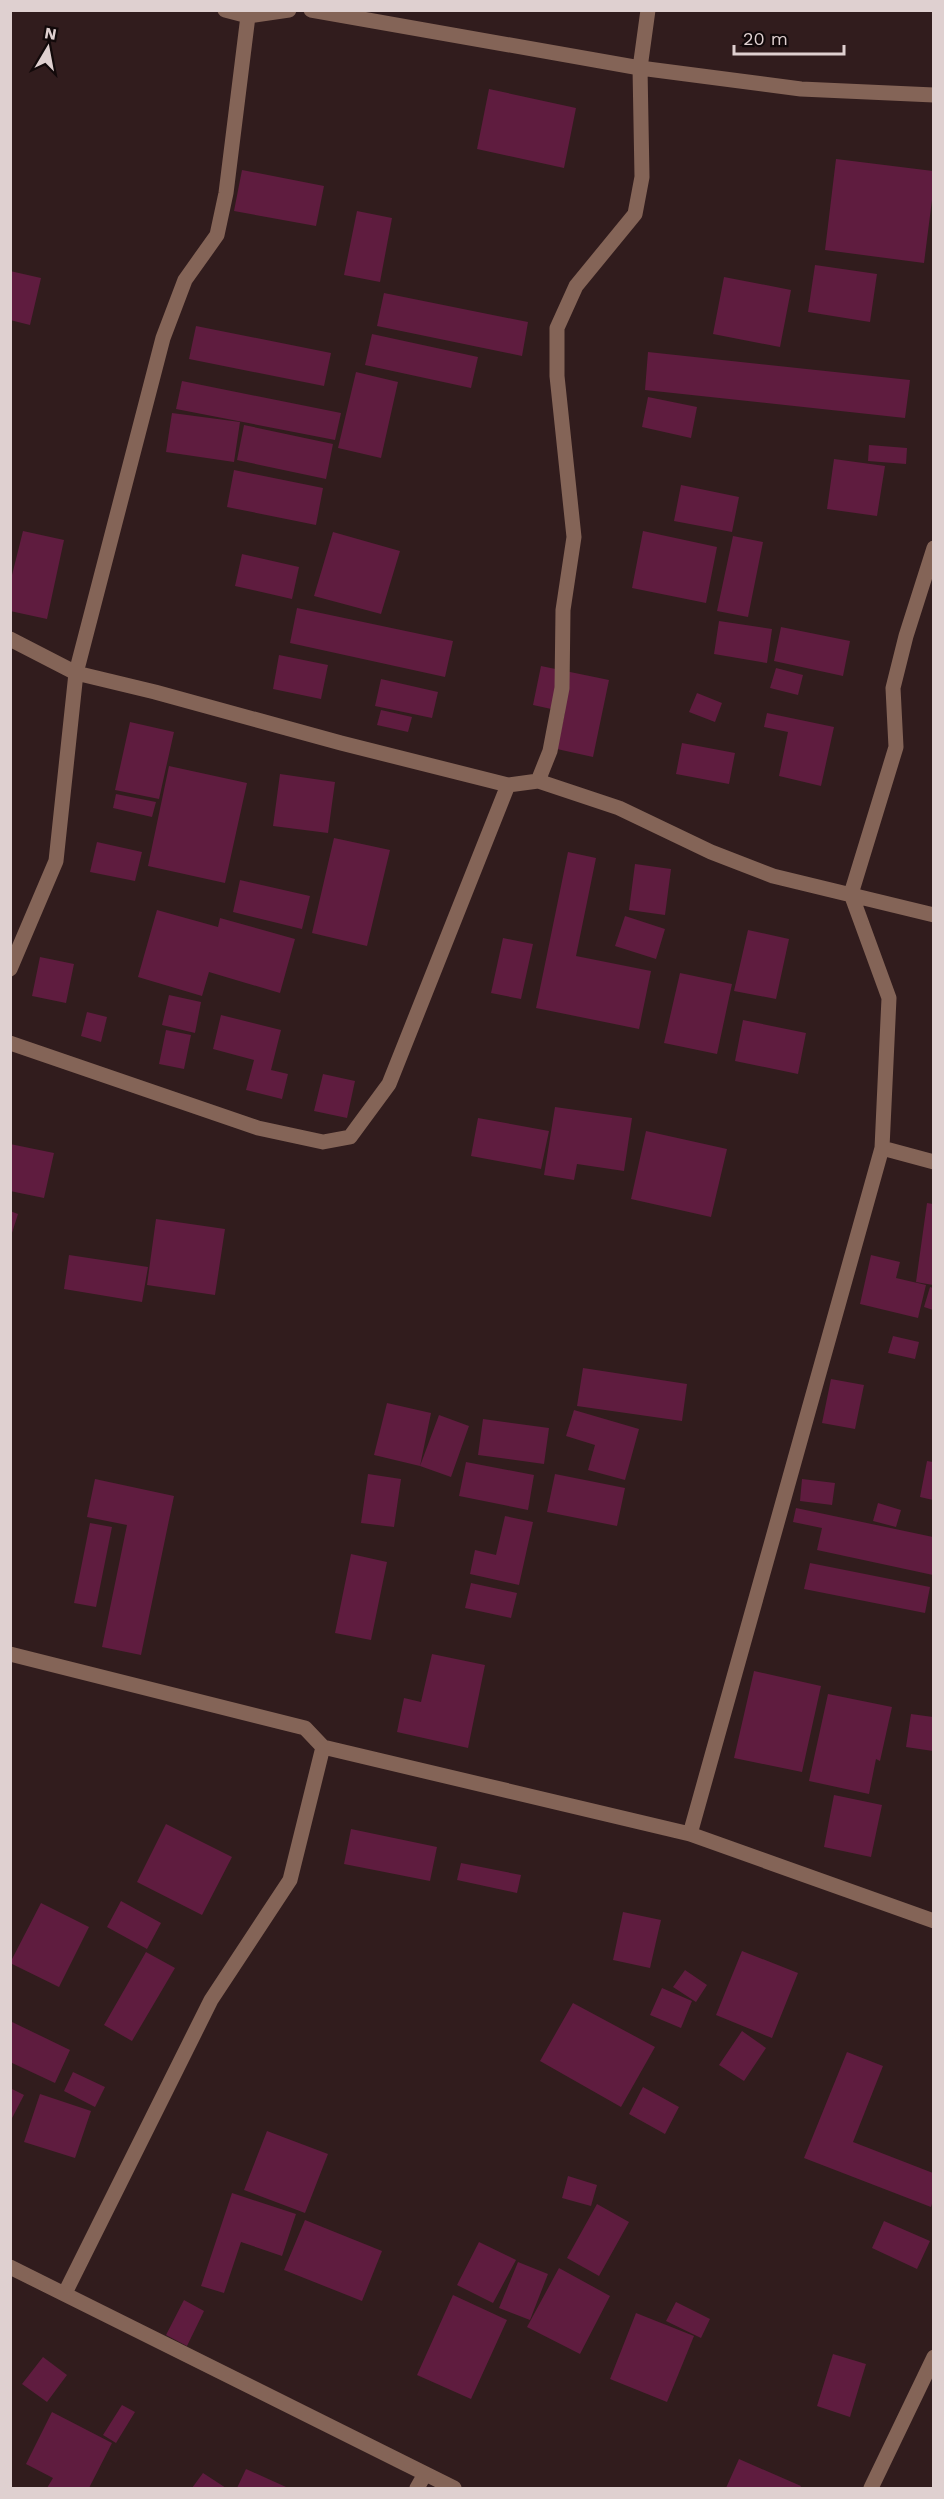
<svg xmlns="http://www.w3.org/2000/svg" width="944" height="2499" viewBox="0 0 944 2499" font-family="'Work Sans',sans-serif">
<rect width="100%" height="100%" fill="#311c1d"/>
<!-- building -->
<path fill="#5f1c3f" d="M489,89L576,108L564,168L477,149Z
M836,159L933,171V192L924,263L825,250Z
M242,170L324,186L316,226L234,211Z
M357,211L392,218L380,282L344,275Z
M815,265L877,274L870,322L808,312Z
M10,271L41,278L30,325L10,320Z
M724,277L791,290L780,347L713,334Z
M384,293L528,322L522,356L377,326Z
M196,326L331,353L324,386L189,359Z
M372,334L478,357L471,388L365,365Z
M648,352L910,380L905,418L645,390Z
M356,372L398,382L381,458L338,448Z
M182,381L341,413L335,440L176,409Z
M648,397L697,407L691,438L642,427Z
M172,413L240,422L234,462L166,452Z
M244,425L333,444L326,479L237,460Z
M869,445L907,448L906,464L868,461Z
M834,459L885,466L877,516L827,509Z
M234,470L323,488L316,525L227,507Z
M681,485L739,497L732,532L674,521Z
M23,531L64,540L47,619L10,611V583Z
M643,531L717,547L706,603L632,588Z
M333,532L400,551L381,614L314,596Z
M733,536L763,542L748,617L717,611Z
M242,554L299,567L292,599L235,586Z
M297,608L453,641L445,677L290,643Z
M719,621L772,629L767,663L714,654Z
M781,627L850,641L843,676L774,661Z
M279,655L328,665L321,699L273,689Z
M541,666L609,680L593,757L557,749L565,712L533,705Z
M776,668L803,675L798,695L770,688Z
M381,679L438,692L432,718L375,706Z
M697,693L722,703L715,722L689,712Z
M381,710L412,717L408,732L377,725Z
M767,713L834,727L821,786L779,776L788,732L764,727Z
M130,722L174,732L159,799L115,790Z
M682,743L735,753L729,784L676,774Z
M169,766L247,783L225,883L148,866Z
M280,774L335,782L328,833L273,826Z
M116,794L156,802L152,817L113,808Z
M334,838L390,850L367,946L312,933Z
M97,842L142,852L135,881L90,872Z
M568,852L596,858L576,956L651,971L639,1029L536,1008Z
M635,864L671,869L665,915L629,910Z
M240,880L310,896L302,929L233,912Z
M157,910L218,927L220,918L295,939L280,993L209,972L202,996L138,977Z
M625,916L665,929L656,959L615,946Z
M748,930L789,939L776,999L734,991Z
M503,938L533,944L521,999L491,993Z
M40,957L74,964L66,1003L32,996Z
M680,973L732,984L717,1054L664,1043Z
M169,995L201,1002L195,1033L162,1025Z
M87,1012L107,1017L101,1042L81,1036Z
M221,1015L281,1030L271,1070L288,1074L282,1099L246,1090L254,1060L213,1049Z
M743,1020L806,1033L798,1074L735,1061Z
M166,1030L191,1035L184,1069L159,1064Z
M323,1074L355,1081L347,1118L314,1111Z
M555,1107L632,1118L624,1171L577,1164L574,1180L544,1175Z
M478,1118L549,1131L541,1169L471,1156Z
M646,1131L727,1149L711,1217L631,1199Z
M10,1144L54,1153L44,1198L10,1191Z
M927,1203L933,1204V1285L916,1282Z
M10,1211L18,1214L11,1236L10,1235Z
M156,1219L225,1229L215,1295L147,1285Z
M69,1255L148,1267L142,1302L64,1289Z
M871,1255L900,1262L896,1278L926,1285L918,1318L860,1304Z
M930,1287L933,1288V1310L924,1307Z
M893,1336L919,1342L915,1359L888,1353Z
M583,1368L687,1384L682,1421L577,1406Z
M831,1379L864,1385L855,1429L822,1423Z
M387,1403L431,1413L420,1466L374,1455Z
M574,1410L639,1429L625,1480L588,1470L595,1445L566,1436Z
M439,1415L469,1426L451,1477L420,1466Z
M483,1419L549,1428L544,1464L478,1455Z
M927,1461L933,1462V1500L920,1497Z
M466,1462L534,1475L528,1510L459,1496Z
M368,1474L401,1479L394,1527L361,1523Z
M555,1474L625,1488L617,1526L547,1512Z
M95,1479L174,1496L141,1655L102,1647L127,1525L87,1517Z
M802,1479L835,1483L832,1505L800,1501Z
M878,1503L901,1510L896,1527L873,1521Z
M796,1508L933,1537V1575L817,1550L822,1528L793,1522Z
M505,1516L533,1522L519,1585L470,1574L475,1550L496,1555Z
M90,1523L112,1527L96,1607L74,1603Z
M351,1554L387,1562L371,1640L335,1633Z
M810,1563L930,1587L925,1613L804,1589Z
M471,1583L517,1593L511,1618L465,1608Z
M432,1654L485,1665L468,1748L397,1732L404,1698L421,1702Z
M754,1671L821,1686L802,1772L734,1758Z
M828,1694L892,1707L880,1761L876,1759L869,1794L809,1781Z
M911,1714L933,1717V1751L906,1747Z
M834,1795L882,1805L871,1857L824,1847Z
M166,1824L232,1857L202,1915L137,1882Z
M351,1829L437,1847L430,1881L344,1864Z
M461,1863L521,1875L517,1893L457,1880Z
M121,1901L161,1923L147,1949L107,1927Z
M41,1903L89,1927L59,1987L10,1963Z
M623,1912L661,1920L650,1968L613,1960Z
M742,1951L798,1973L772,2038L716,2015Z
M146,1952L175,1968L132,2041L104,2025Z
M685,1970L707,1985L696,2002L673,1987Z
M662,1988L692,2001L681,2028L650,2015Z
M573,2003L655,2047L621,2107L540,2061Z
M10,2021L70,2050L55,2083L10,2062Z
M742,2031L766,2048L744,2081L719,2065Z
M847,2052L883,2066L853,2142L933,2173V2200L931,2207L804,2158Z
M73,2072L105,2087L95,2107L64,2091Z
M643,2087L679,2107L665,2134L629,2114Z
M10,2088L24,2095L10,2122Z
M40,2094L91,2111L75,2158L24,2142Z
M267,2131L328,2154L305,2213L244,2190Z
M568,2176L597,2185L591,2206L562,2198Z
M232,2193L296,2214L282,2256L241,2242L224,2293L201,2286Z
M597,2204L629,2222L599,2276L567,2258Z
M305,2220L382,2251L362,2301L284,2270Z
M884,2221L930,2241L917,2269L872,2248Z
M479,2242L516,2260L493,2303L457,2285Z
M518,2262L548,2274L530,2320L499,2308Z
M559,2268L610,2296L580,2354L527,2327Z
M453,2295L507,2320L471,2399L417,2375Z
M184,2300L204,2311L187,2346L166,2335Z
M676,2302L710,2319L701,2338L666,2321Z
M636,2313L694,2336L667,2402L610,2379Z
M833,2354L866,2364L850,2417L817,2406Z
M43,2357L67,2375L47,2402L22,2384Z
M122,2405L135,2412L116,2443L103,2435Z
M52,2412L112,2443L89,2488H47L53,2478L26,2464Z
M739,2459L801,2486L800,2488H726Z
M246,2469L286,2487L285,2488H237Z
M203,2473L226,2488H192Z"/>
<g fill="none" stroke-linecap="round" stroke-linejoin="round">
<!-- minor -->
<path stroke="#846457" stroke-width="15" d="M311,10L640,68L801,89L934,95
M248,16L289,10
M10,639L76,673L155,692L341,743L508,785L538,781L619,808L711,852L773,876L934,915
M538,781L550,751L562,688L563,610L574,537L557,376V328L576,286L635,214L642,177L640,68L648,10
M10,969L56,861L76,673L163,338L185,280L217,235L226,193L248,16L225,10
M10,1043L258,1128L323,1142L350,1137L389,1084L508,785
M882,1148L934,1162
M10,1654L305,1728L323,1747L690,1834L934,1921
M690,1834L882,1148L889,998L851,894L896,747L893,688L906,636L934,548
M10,2267L454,2488
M65,2293L211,2000L290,1880L323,1747
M417,2488L425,2474
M871,2488L934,2357"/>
</g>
<!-- border -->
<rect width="944" height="2499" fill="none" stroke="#dfd0d0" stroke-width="24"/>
<!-- north arrow -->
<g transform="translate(48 48) rotate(10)" stroke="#12090a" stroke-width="4.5" paint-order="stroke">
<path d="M0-4.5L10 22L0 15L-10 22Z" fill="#dfd0d0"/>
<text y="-9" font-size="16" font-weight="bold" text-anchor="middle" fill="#dfd0d0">N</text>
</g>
<!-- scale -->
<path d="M734 45v9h110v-9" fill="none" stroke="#dfd0d0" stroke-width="3"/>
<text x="743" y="45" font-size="18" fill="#dfd0d0" stroke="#12090a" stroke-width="4.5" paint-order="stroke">20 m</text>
</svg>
